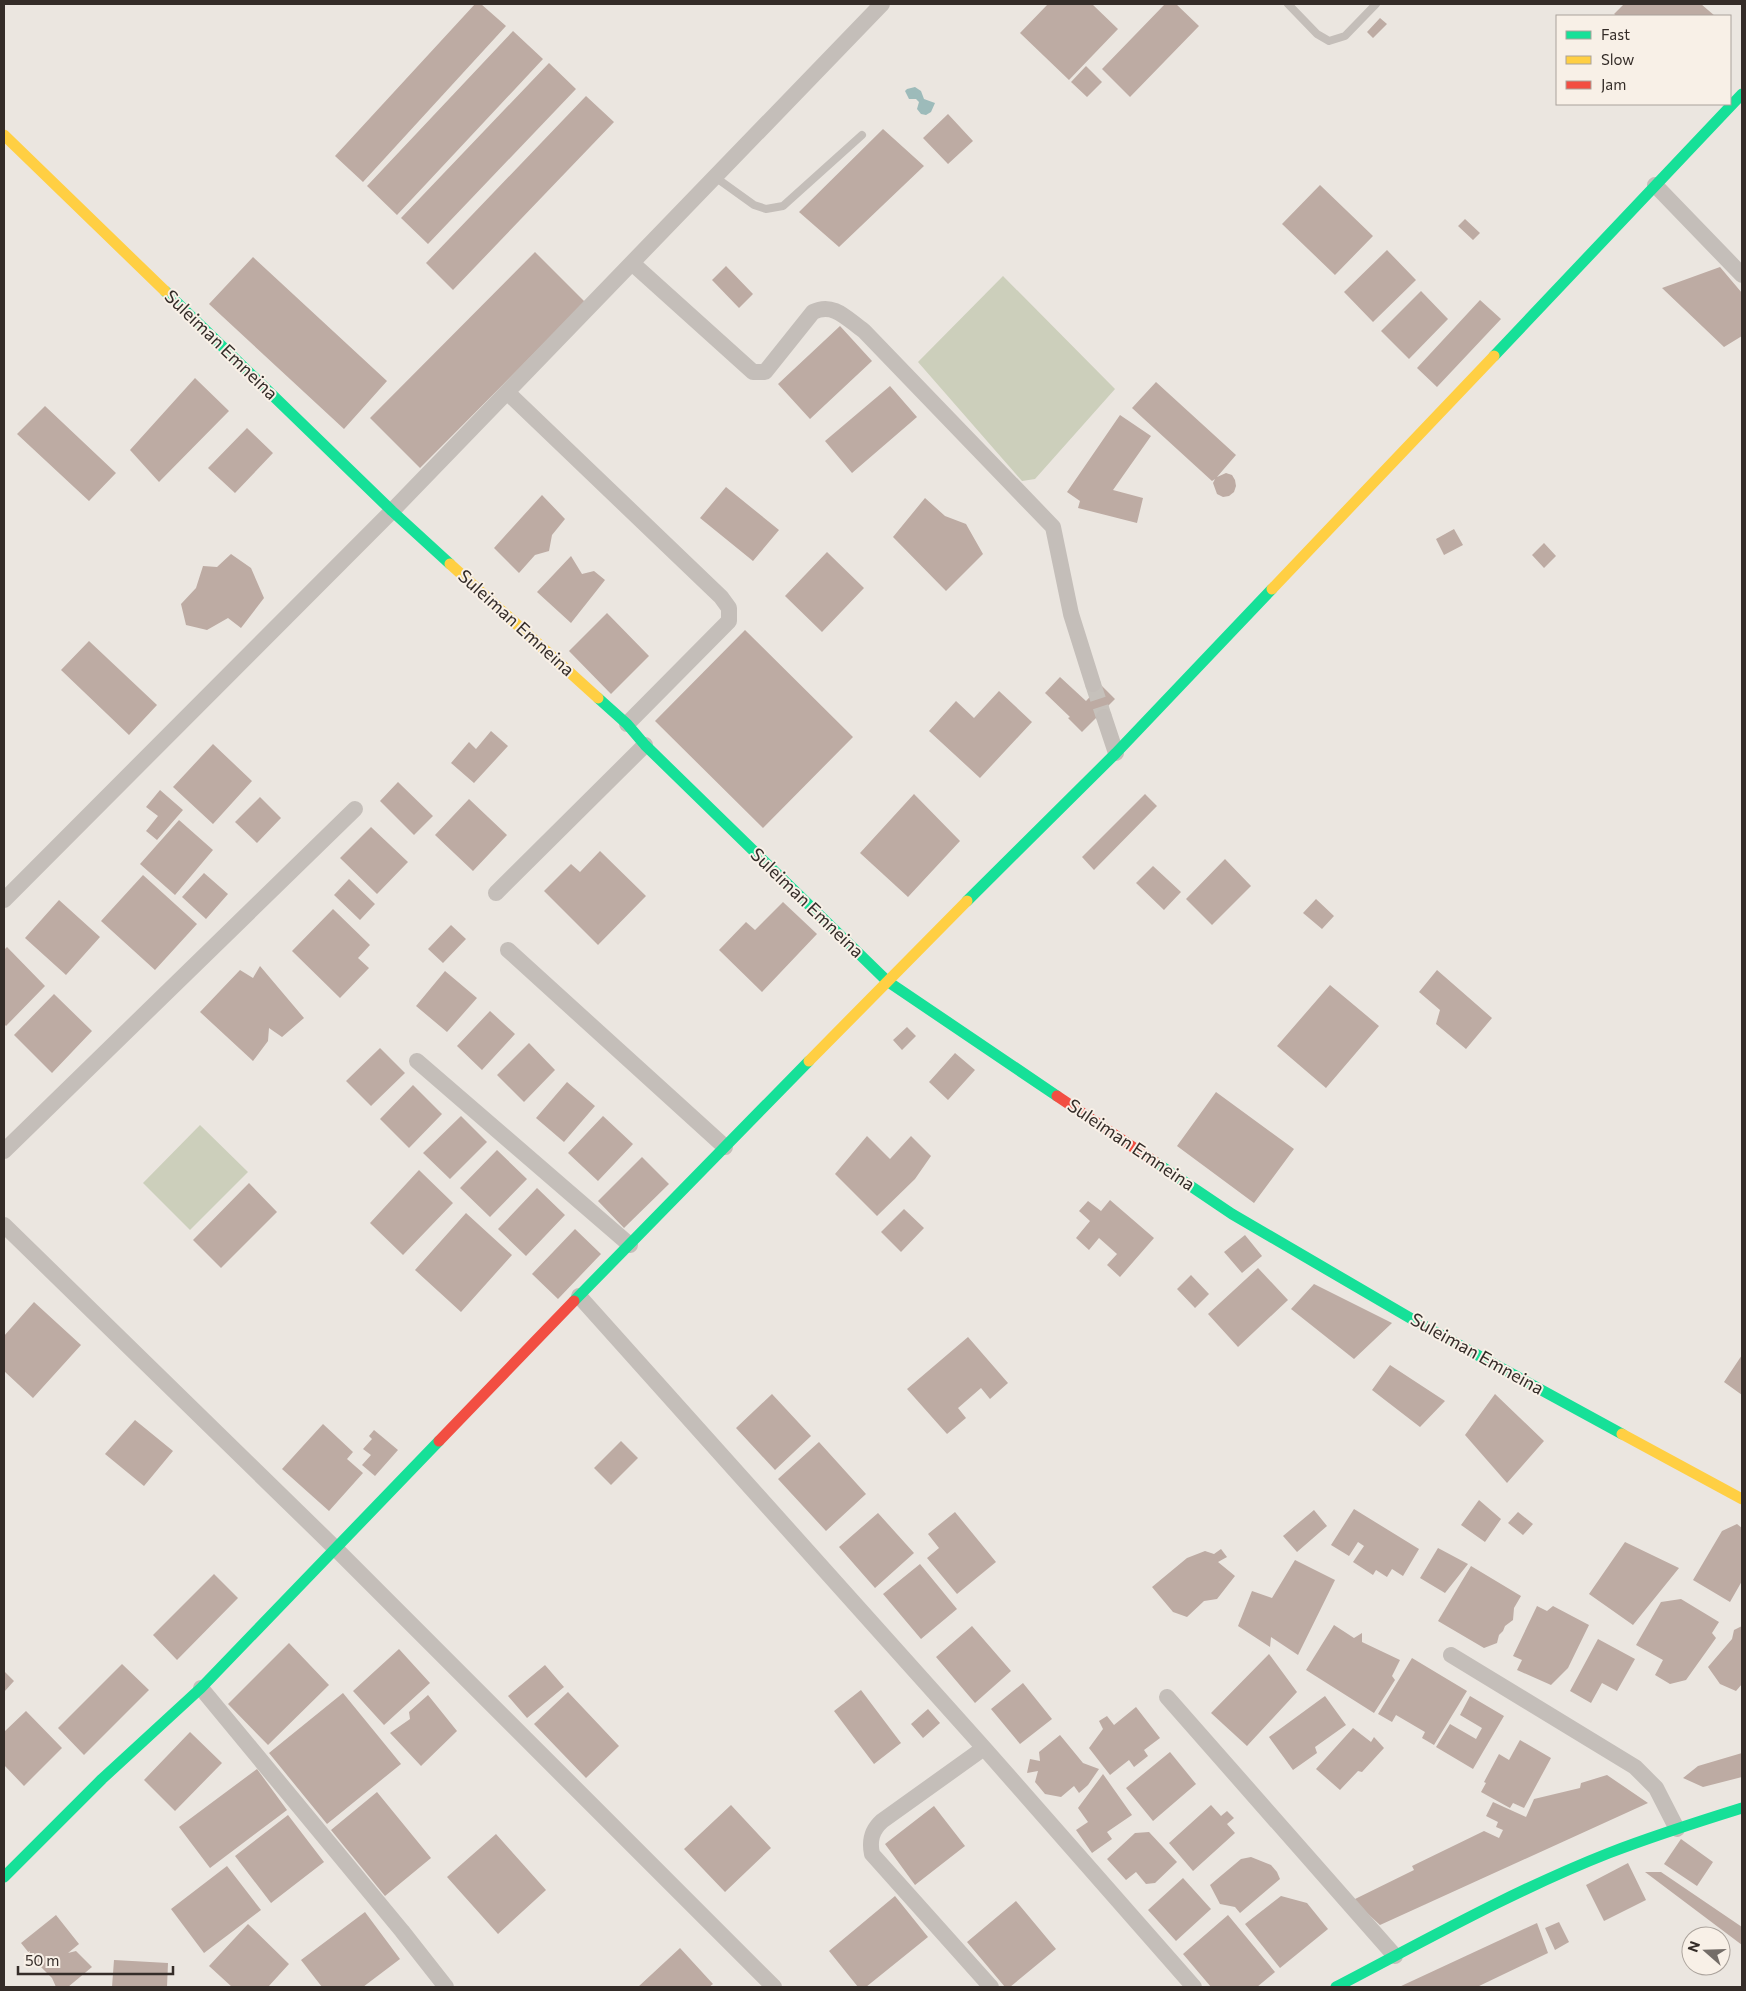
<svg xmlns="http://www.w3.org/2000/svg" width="1746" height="1991" viewBox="0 0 1746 1991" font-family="Commissioner,sans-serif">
<rect width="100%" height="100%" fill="#ebe6e0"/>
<!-- green -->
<path fill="#cccfbb" d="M1003,276L1115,389L1035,479L1022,481L918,362Z
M200,1125L248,1172L190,1230L143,1183Z"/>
<!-- water -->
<path fill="#9dbbba" d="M915,87L921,91L924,99L935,103L931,112L926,115L921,114L917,109L919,102L916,99H909L905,91L907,89Z"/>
<!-- building -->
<path fill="#bdaba3" d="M475,4H481L506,26L363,182L335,156Z
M1048,4H1092L1118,29L1069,80L1020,33Z
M1165,4H1176L1199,26L1130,97L1102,69Z
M1624,4H1701L1715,16H1617L1614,14Z
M1380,18L1387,24L1373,38L1367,32Z
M513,31L543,59L397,215L367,186Z
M549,63L576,89L428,244L401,218Z
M1086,66L1102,82L1087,97L1071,82Z
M586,96L614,122L453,290L426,263Z
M948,114L973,141L948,164L923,138Z
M883,129L924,166L839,247L799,212Z
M1320,185L1373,236L1335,275L1282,224Z
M1465,219L1480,233L1473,240L1458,226Z
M1387,250L1416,280L1373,322L1344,292Z
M535,252L585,302L420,468L370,418Z
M253,257L387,381L344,429L209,304Z
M726,266L753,294L739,308L712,280Z
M1720,267L1742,293V336L1724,347L1662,288Z
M1421,291L1448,319L1409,359L1381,331Z
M1480,300L1501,319L1437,387L1417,368Z
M840,326L872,361L810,419L778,384Z
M195,378L229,411L159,482L130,450Z
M1156,382L1236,455L1217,477L1226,473L1232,475L1235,480L1236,486L1234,492L1229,496L1223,497L1217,494L1213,483L1215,479L1212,481L1132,408Z
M890,386L917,417L852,473L825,441Z
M45,406L116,473L89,501L17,434Z
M1120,415L1151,436L1113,490L1143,498L1137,523L1078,508L1080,501L1067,492Z
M247,428L273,453L235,493L208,468Z
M726,487L779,530L753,561L700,518Z
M542,495L565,519L552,535L549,551L535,555L519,573L494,548Z
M925,498L945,516L966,524L983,554L946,591L893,537Z
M1454,529L1463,545L1444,555L1436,539Z
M1544,543L1556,556L1544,568L1532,555Z
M827,552L864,588L822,632L785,596Z
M231,554L251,568L264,598L241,628L228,618L207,630L186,625L181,604L196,588L203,566L217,567Z
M571,556L582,574L594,571L605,580L571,623L537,592Z
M607,613L649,656L611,694L569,651Z
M745,630L853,737L763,828L655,721Z
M89,641L157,705L129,735L61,670Z
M1060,677L1086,701L1101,685L1115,699L1082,732L1068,718L1070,717L1045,693Z
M999,691L1032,722L980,778L929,731L956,701L974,718Z
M491,731L508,746L474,783L451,763L469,742L476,749Z
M213,744L252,781L213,824L173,787Z
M398,782L433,816L414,835L380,801Z
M160,790L183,810L157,840L146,831L158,816L146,807Z
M914,794L960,841L908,897L860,853Z
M1145,794L1157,806L1094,870L1082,857Z
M260,797L281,818L257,843L235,822Z
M469,799L507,835L473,871L435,835Z
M179,820L213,850L175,895L140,864Z
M371,827L408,862L377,894L340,858Z
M600,851L646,896L598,945L544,891L571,864L580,872Z
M1225,859L1251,886L1212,925L1186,899Z
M1153,866L1181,892L1164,910L1136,883Z
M204,873L228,894L206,919L182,897Z
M143,875L197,924L155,970L101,921Z
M349,879L375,904L360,920L334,895Z
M1316,899L1334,916L1322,929L1303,913Z
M59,900L100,937L66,975L25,938Z
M783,902L817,934L762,992L719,950L746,922L755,930Z
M333,909L370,945L358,958L369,968L340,998L292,951Z
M451,925L466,939L443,963L428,949Z
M7,947L45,986L6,1026L4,1024V950Z
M260,966L304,1018L282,1037L269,1028L268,1041L253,1061L200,1012L240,970L253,978Z
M1437,970L1492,1018L1466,1049L1436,1024L1440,1010L1419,992Z
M445,971L477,998L447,1032L416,1006Z
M1330,985L1379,1026L1326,1088L1277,1046Z
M54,994L92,1031L52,1073L14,1035Z
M490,1011L515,1034L482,1070L457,1046Z
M907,1027L916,1036L902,1050L893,1040Z
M529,1043L555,1070L524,1102L497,1075Z
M380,1048L405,1073L371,1106L346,1081Z
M955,1053L975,1070L948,1100L929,1082Z
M567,1082L595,1106L564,1142L536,1118Z
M413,1085L442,1114L409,1148L380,1119Z
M1216,1092L1294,1149L1254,1203L1177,1146Z
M461,1116L487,1142L450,1179L423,1153Z
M603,1116L633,1144L598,1181L568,1153Z
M867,1136L890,1159L911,1136L931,1156L915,1179L877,1216L835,1174Z
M497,1150L527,1179L490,1217L460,1188Z
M642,1157L669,1184L624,1228L598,1201Z
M419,1170L453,1203L403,1255L370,1223Z
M249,1183L277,1212L221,1268L193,1240Z
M537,1188L565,1215L526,1256L498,1229Z
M1110,1200L1154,1238L1120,1277L1107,1265L1117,1254L1099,1238L1089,1250L1076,1238L1090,1221L1079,1211L1088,1201L1101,1211Z
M904,1209L924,1228L901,1252L881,1232Z
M466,1213L512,1255L461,1312L415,1270Z
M575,1229L601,1254L558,1299L532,1274Z
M1245,1235L1262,1256L1242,1273L1224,1252Z
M1258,1268L1288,1300L1238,1347L1208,1314Z
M1191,1275L1209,1294L1195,1308L1177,1289Z
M1314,1284L1392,1323L1354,1359L1291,1309Z
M34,1302L81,1345L33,1398L4,1371V1336Z
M968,1337L1008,1383L990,1399L981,1388L958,1408L966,1418L947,1434L907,1389Z
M1742,1355V1395L1724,1382Z
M1390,1365L1445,1401L1420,1427L1372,1390Z
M772,1394L811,1436L775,1470L736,1428Z
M1495,1394L1544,1441L1507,1483L1465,1435Z
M135,1420L173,1451L144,1486L105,1454Z
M323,1424L353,1452L347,1459L363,1473L329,1511L282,1469Z
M374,1430L398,1450L375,1476L362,1465L371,1455L363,1449L372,1439L369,1436Z
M621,1441L638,1458L611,1485L594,1468Z
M819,1442L866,1494L826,1531L778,1479Z
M1479,1500L1501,1519L1485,1542L1461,1525Z
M1354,1509L1419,1549L1403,1576L1392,1569L1387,1577L1376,1570L1373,1575L1353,1562L1364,1546L1358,1542L1349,1556L1331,1545Z
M1314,1510L1327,1526L1297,1552L1283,1536Z
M955,1512L996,1562L957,1594L927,1558L939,1548L928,1534Z
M1518,1512L1533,1524L1523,1535L1508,1523Z
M878,1513L914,1553L875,1588L839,1547Z
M1737,1524L1742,1528V1581L1730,1602L1693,1580L1722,1531Z
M1625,1542L1679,1568L1633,1625L1589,1594Z
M1438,1548L1468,1564L1445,1593L1420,1578Z
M1221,1549L1227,1557L1218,1562L1235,1576L1217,1599L1204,1601L1187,1617L1173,1612L1152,1587L1187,1558L1205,1551L1214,1554Z
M1295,1560L1335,1580L1298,1655L1271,1637L1270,1647L1238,1626L1252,1591L1272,1598Z
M920,1564L957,1609L921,1639L883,1594Z
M1471,1566L1521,1596L1514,1608L1513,1620L1505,1626L1503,1631L1499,1635L1497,1643L1484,1648L1438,1621Z
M214,1574L238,1598L177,1660L153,1635Z
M1681,1599L1719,1622L1712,1633L1716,1638L1686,1680L1670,1684L1655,1675L1663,1660L1636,1645L1661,1602Z
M1537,1606L1547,1611L1553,1606L1589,1625L1568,1668L1551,1685L1517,1670L1522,1660L1513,1656Z
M1334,1625L1354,1638L1362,1633V1642L1400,1660L1392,1676L1395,1680L1374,1713L1306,1670Z
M972,1626L1011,1671L975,1703L936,1657Z
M1742,1626V1684L1736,1691L1720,1684L1708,1667L1732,1639L1734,1630Z
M1598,1639L1635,1659L1617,1691L1602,1683L1591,1703L1570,1691Z
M289,1643L329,1685L268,1745L228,1704Z
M399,1649L430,1683L384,1725L353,1691Z
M1269,1654L1297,1692L1247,1746L1211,1713Z
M1412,1658L1467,1691L1434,1745L1422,1738L1425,1732L1396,1715L1392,1722L1378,1714Z
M122,1664L149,1690L84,1755L58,1728Z
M545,1665L564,1687L527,1718L508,1696Z
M4,1671L14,1681L4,1692Z
M1023,1683L1052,1719L1020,1744L991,1709Z
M861,1690L901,1743L874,1764L834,1711Z
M568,1692L619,1746L586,1778L534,1724Z
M343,1693L401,1764L327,1824L269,1753Z
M428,1695L457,1731L421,1766L390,1733L410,1719L409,1712Z
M1325,1696L1346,1725L1315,1747L1317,1753L1293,1770L1269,1737Z
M1470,1696L1504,1716L1473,1769L1436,1747L1450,1724L1476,1739L1482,1728L1460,1715Z
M1136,1707L1160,1738L1144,1750L1148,1756L1134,1767L1129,1760L1110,1775L1089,1748L1103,1729L1099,1721L1107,1716L1114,1725Z
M928,1709L940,1723L923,1738L911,1724Z
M26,1711L62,1748L24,1786L4,1765V1732Z
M1353,1728L1371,1742L1374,1737L1384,1748L1362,1772L1358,1771L1340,1790L1316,1769Z
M190,1732L222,1763L175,1811L144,1780Z
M1060,1735L1083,1763L1099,1769L1088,1785L1079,1793L1074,1786L1061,1797L1045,1794L1035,1782L1038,1771L1027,1773L1030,1759L1040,1761L1039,1752Z
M1520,1740L1551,1758L1524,1808L1513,1803L1510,1808L1481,1792L1486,1783L1484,1782L1499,1754L1509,1760Z
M1170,1752L1196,1784L1153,1821L1126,1788Z
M1742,1753V1777L1703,1787L1683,1778L1698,1766Z
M257,1769L287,1810L210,1868L179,1827Z
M1103,1774L1132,1815L1107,1832L1112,1839L1092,1853L1076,1830L1088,1822L1078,1808Z
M1607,1775L1648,1803L1380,1925L1353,1900L1414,1870L1412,1866L1484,1831L1499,1838L1503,1830L1496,1827L1498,1822L1486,1816L1493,1802L1526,1817L1534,1799L1580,1788L1581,1783Z
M377,1792L431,1858L385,1896L331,1830Z
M731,1805L771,1848L725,1892L684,1849Z
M1211,1805L1221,1816L1227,1811L1234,1818L1227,1824L1235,1833L1193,1871L1169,1843Z
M934,1806L965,1846L915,1885L885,1844Z
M288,1815L324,1862L271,1903L235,1856Z
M1149,1832L1177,1862L1155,1883L1146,1884L1136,1872L1126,1880L1107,1859L1135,1833Z
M496,1834L546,1890L498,1934L447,1877Z
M1681,1839L1713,1862L1697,1886L1664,1864Z
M1251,1857L1271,1865L1277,1872L1280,1879L1240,1913L1235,1907L1220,1904L1210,1885L1241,1859Z
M1628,1863L1646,1900L1604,1921L1586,1885Z
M227,1866L261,1910L204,1953L171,1909Z
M1645,1872H1661L1742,1927V1945Z
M1183,1878L1211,1909L1176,1941L1148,1910Z
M895,1896L928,1937L866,1987H858L829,1951Z
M1281,1896L1307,1903L1328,1929L1280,1968L1245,1924Z
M1016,1901L1056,1949L1010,1987H1005L967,1942Z
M365,1912L400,1959L363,1987H322L301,1960Z
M56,1915L79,1944L68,1953L76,1951L92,1967L68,1987H56L52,1978L37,1963L21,1943Z
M1228,1915L1275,1972L1257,1987H1211L1183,1954Z
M1559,1922L1569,1942L1555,1950L1545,1928Z
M1537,1923L1548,1953L1477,1987H1399Z
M248,1924L289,1964L268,1987H232L209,1966Z
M680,1948L713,1984L709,1987H638Z
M114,1960L168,1963L167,1987H112Z"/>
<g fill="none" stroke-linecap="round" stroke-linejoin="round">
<!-- street-tunnel -->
<path stroke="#c6c1bb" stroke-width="16" stroke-dasharray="16 8" stroke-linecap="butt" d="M1093,684L1104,717"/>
<!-- lane -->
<path stroke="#c4beb9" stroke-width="8" d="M1288,4L1317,34L1329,41L1345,36L1376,4
M715,177L754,205L766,209L783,206L862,135"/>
<!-- street -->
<path stroke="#c4beb9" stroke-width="16" d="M1655,185L1742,275
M632,263L753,372H765L813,312C834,302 847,319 864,331L1053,527L1071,614L1093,684
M507,392L721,597L729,608V621L627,724
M1104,717L1116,753
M496,893L645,745
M4,900L392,511L882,4
M508,950L725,1147
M417,1061L630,1245
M4,1151L355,809
M4,1225L335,1548L774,1987
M579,1296L984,1748L1194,1987
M1451,1655L1635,1767L1656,1788L1677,1829
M201,1688L402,1931L446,1987
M1167,1697L1395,1956
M984,1748L882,1821C872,1830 869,1840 872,1854L991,1987"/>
<!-- fast -->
<path stroke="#16e098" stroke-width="11" d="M165,291L392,511L450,564
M1494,356L1742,94
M598,698L627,724L645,745L887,981L1057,1096
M967,901L1116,753L1272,589
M1155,1162L1232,1214L1417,1322L1622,1434
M574,1301L809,1061
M4,1877L102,1779L201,1688L439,1441
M1336,1987C1426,1940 1515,1890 1609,1853C1653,1836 1697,1822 1742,1808"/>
<!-- slow -->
<path stroke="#ffcf43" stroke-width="11" d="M4,135L165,291
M450,564L598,698
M1272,589L1494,356
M809,1061L967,901
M1622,1434L1742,1499"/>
<!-- jam -->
<path stroke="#f24e42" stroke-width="11" d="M1057,1096L1155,1162
M439,1441L574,1301"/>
</g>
<g text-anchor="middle" stroke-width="4" stroke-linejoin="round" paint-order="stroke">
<!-- street labels -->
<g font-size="18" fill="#342c28" stroke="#f8f0e7">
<text transform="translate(221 345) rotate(44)" y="6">Suleiman Emneina</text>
<text transform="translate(516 623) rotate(42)" y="6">Suleiman Emneina</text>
<text transform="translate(807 903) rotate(44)" y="6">Suleiman Emneina</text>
<text transform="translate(1131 1145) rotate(34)" y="6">Suleiman Emneina</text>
<text transform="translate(1477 1354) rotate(29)" y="6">Suleiman Emneina</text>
</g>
</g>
<!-- border -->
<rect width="1746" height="1991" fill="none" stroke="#342c28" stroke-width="10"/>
<!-- legend -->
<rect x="1556" y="15" width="175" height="90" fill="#f8f0e7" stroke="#aaa29b"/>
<rect x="1566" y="31" width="25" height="8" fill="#16e098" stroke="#aaa29b"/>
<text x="1601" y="40" font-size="15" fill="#342c28">Fast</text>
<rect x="1566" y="56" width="25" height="8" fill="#ffcf43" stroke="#aaa29b"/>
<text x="1601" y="65" font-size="15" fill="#342c28">Slow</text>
<rect x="1566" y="81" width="25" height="8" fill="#f24e42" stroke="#aaa29b"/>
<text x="1601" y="90" font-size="15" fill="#342c28">Jam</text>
<!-- north arrow -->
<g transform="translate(1706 1951) rotate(290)"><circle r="24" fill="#f8f0e7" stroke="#aaa29b"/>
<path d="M0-4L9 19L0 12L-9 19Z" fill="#746d68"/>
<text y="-8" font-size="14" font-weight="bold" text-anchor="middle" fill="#342c28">N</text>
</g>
<!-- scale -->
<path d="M18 1966v8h155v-8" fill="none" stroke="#342c28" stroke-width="2.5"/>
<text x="25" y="1966" font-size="15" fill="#342c28" stroke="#f8f0e7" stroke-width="4" paint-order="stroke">50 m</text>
</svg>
